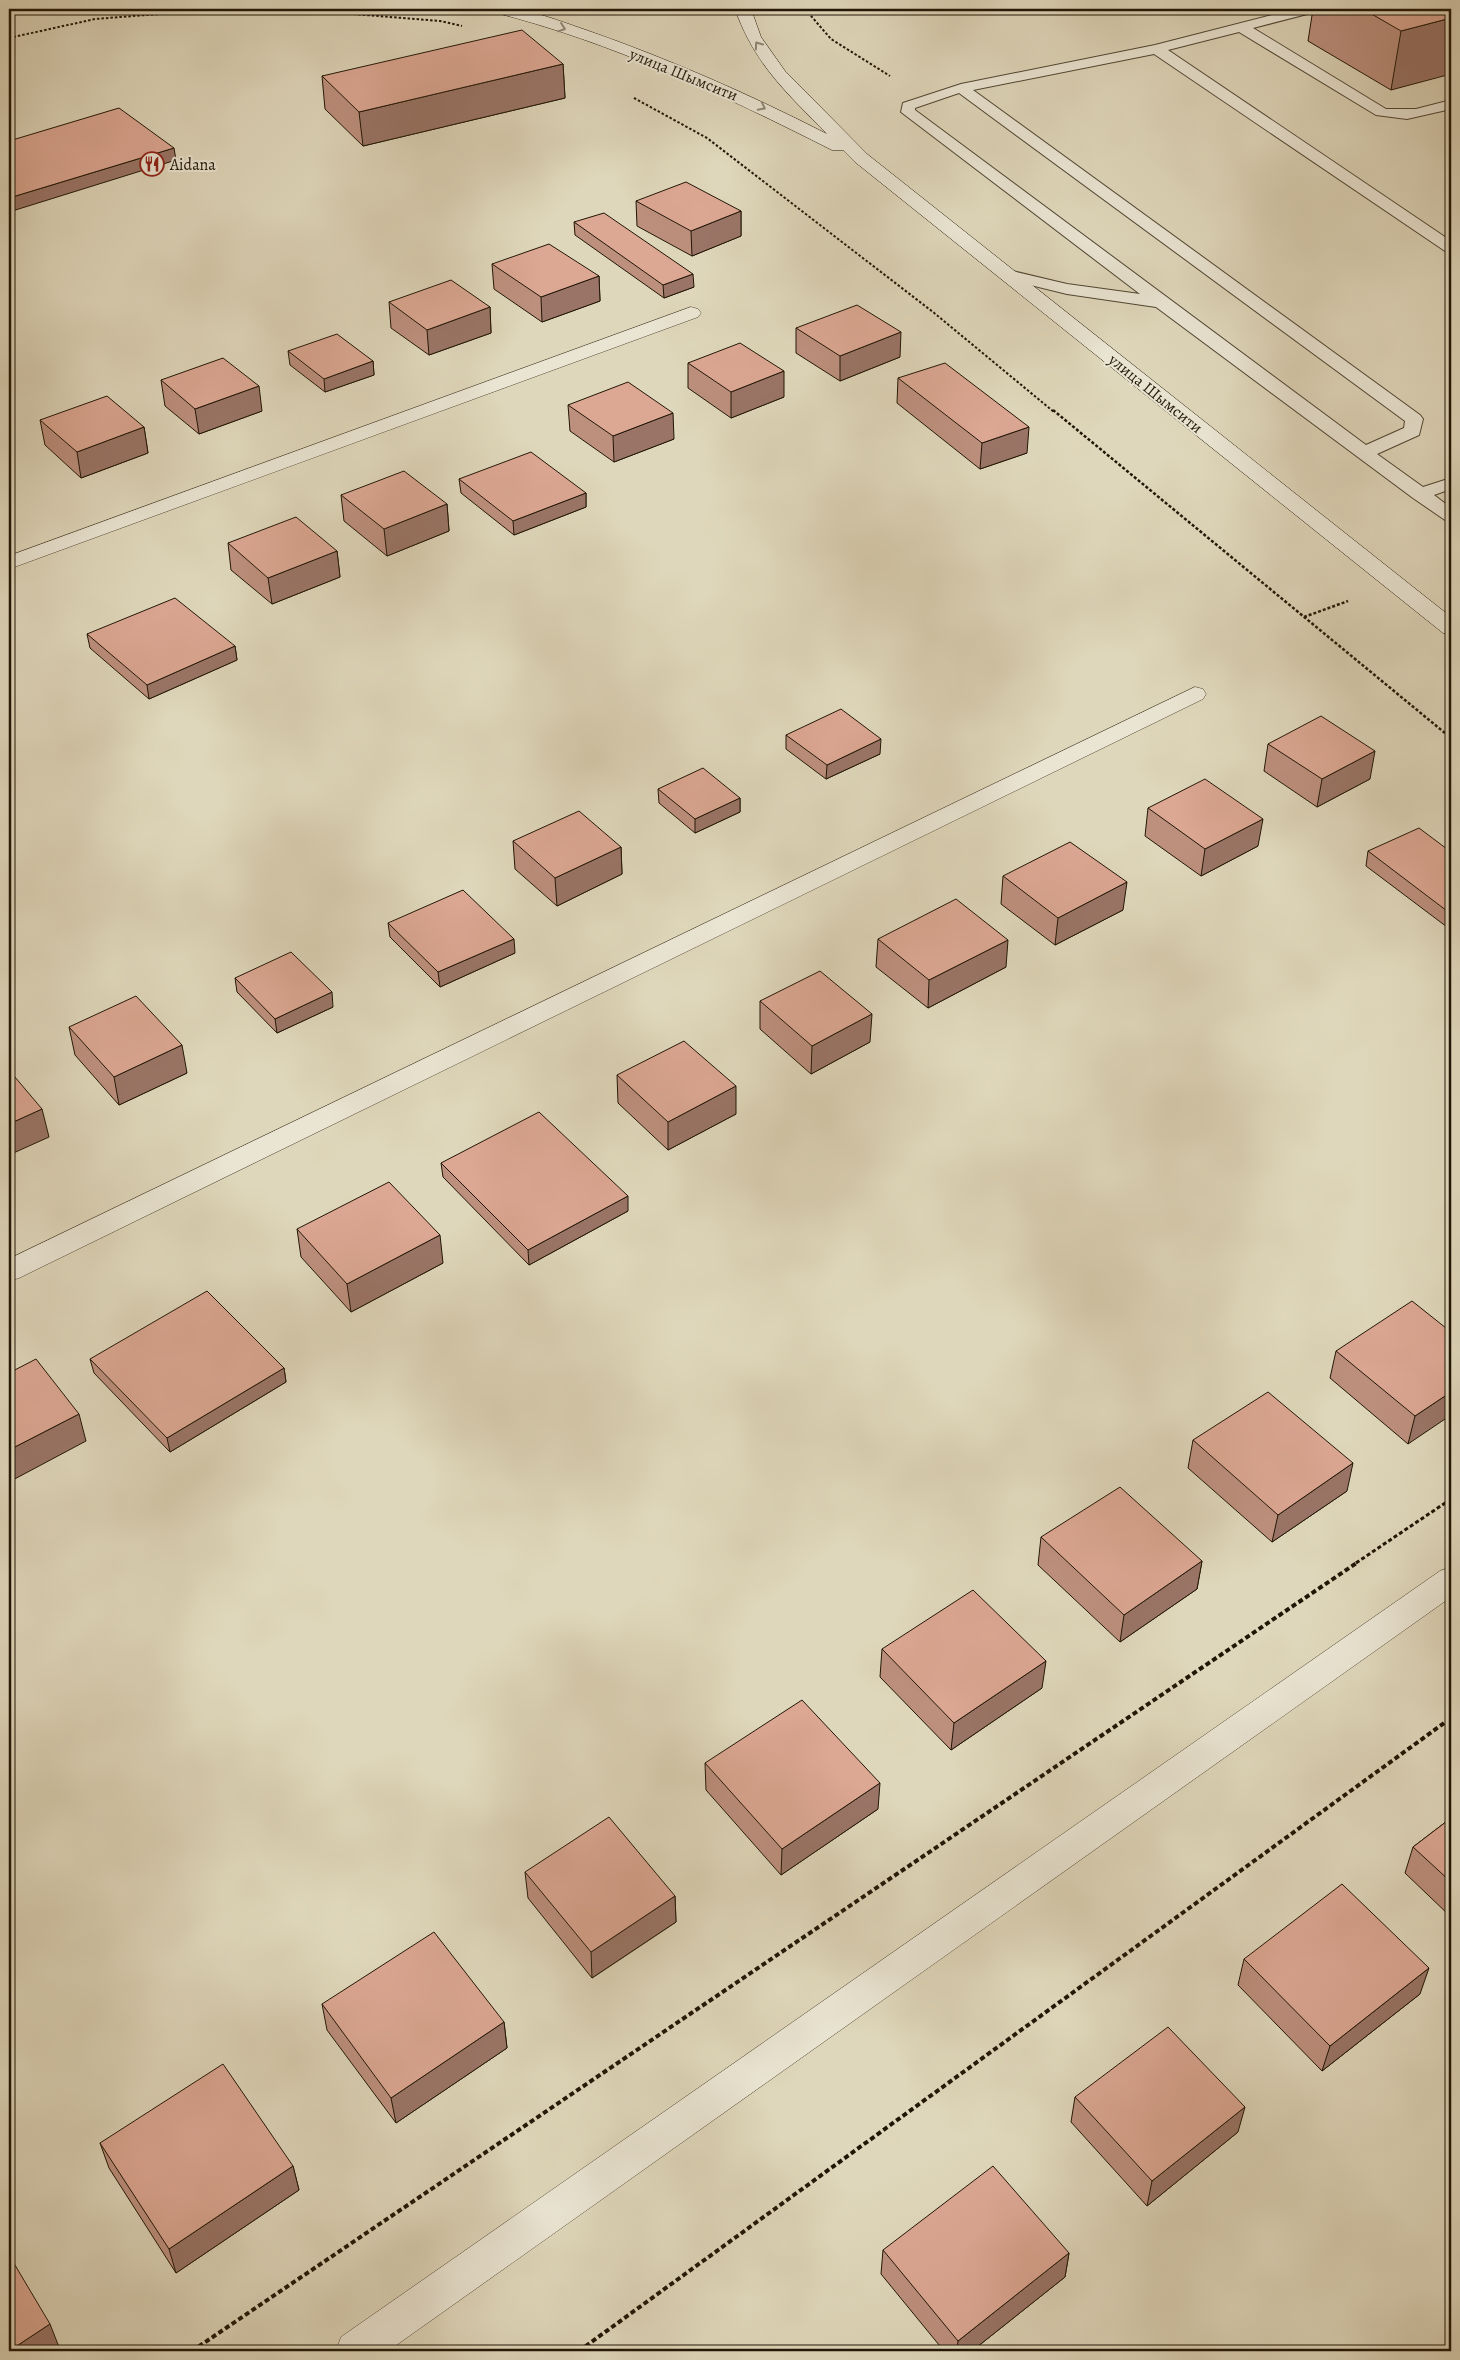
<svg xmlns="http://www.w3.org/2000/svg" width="1460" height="2360" viewBox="0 0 1460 2360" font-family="Alegreya,serif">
<rect width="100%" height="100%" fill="#dfd7bb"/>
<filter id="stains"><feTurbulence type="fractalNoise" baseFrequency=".004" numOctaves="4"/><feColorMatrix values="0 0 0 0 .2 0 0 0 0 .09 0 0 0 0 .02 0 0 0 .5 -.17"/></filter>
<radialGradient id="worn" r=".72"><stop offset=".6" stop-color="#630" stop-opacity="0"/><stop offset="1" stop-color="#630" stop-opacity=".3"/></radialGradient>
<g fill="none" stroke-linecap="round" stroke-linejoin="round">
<!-- lane casing -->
<g stroke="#504633" stroke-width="2">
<path id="lane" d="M1295,9H1317L1315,12L1253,28L1386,109H1416L1451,100V109L1407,119L1376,115L1239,32L1168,50L1451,241V253L1445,251L1154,54L973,90L1420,415L1423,419L1419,435L1377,454L1423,487L1451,478V489L1434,495L1451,508V521L1445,520L1413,498L1156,307L1067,294L1002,278L1000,275L1002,272L1008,270L1067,284L1140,294L901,112L903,103L961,84L1155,45ZM959,93L1405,421L1404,428L1366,445L915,110V108Z"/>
</g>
<!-- street casing -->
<g stroke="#504633" stroke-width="1">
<path id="street" d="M691,307L698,309L701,313L698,317L9,569V556Z
M1195,687L1203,689L1206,694L1203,699L19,1278L9,1281V1259Z
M1451,1567V1597L388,2351H336L341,2337L1440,1571Z"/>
</g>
<!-- secondary casing -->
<g stroke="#211606" stroke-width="1">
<path id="secondary" d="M491,9C527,7 553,19 586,30C669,59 749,94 827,134C787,93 755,65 735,9H751L761,37L785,71L867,154L1451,617V635L1443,633L855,162L843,150H832C723,95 612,42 493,12Z"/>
</g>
<!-- path-far3 -->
<path stroke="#211606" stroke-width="2" stroke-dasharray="2.5 2" stroke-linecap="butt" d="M291,9L440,21L462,26
M805,9L831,39L890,76
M9,38L95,19L224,9
M634,98L707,138L933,312L1054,412"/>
<!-- path-far2 -->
<path stroke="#211606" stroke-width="2.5" stroke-dasharray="3 2" stroke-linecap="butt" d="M1053,410L1451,738
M1304,617L1348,601"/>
<!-- path-far1 -->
<path stroke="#211606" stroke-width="3" stroke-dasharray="4 2.5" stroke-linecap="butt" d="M1356,1563L1451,1499"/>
<!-- path -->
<path stroke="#211606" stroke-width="4" stroke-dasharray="5 3" stroke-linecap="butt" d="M192,2351L1358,1562
M579,2351L1451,1718"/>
<!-- lane -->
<use href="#lane" fill="#eae5d3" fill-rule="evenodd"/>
<!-- street -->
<use href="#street" fill="#eae5d3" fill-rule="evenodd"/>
<!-- secondary -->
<use href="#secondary" fill="#eae5d3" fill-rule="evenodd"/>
</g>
<!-- wall -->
<path fill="#bd907e" stroke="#211606" d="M1313,9H1451L1391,90L1308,41Z
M563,64L565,98L363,146L325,109L322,76Z
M636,201L741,211V236L692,256L637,226Z
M574,222L694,287L664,298L575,235Z
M492,264L599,276L600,301L542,322L494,289Z
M389,302L490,307L491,333L429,355L391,328Z
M796,328L900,357L840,381L796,353Z
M288,351L373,361L374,375L325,392L290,365Z
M688,363L784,397L731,418L688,388Z
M898,378L1027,453L980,469L897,403Z
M161,380L262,411L199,434L165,406Z
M568,405L674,439L614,462L570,431Z
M40,420L144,427L148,453L81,478L45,445Z
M459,479L586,493V507L514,535L461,493Z
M341,495L447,504L449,531L387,556L344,521Z
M228,543L337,551L340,577L272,604L231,570Z
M87,634L235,646L237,660L149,699L90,648Z
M786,735L880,754L826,779L786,749Z
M1268,744L1370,779L1317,807L1264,771Z
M658,789L740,798V812L695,833L659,803Z
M1148,808L1258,846L1201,876L1145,836Z
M513,841L621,847L622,874L557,906L515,869Z
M1368,851L1451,852V930L1366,866Z
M1003,876L1123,910L1055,945L1001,904Z
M388,923L515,953L440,987L390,937Z
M878,939L1006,967L928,1008L876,967Z
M235,978L333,1007L277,1033L237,992Z
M760,1001L870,1042L811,1074L760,1029Z
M69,1027L187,1073L119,1105L75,1055Z
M617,1075L736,1114L668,1150L618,1103Z
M441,1163L628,1211L529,1265L443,1177Z
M297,1229L443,1263L351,1312L301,1257Z
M1451,1332L1408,1444L1330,1378L1336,1351Z
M90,1359L284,1368L286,1382L170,1452L94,1373Z
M1193,1440L1347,1491L1272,1542L1188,1468Z
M1041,1537L1202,1561L1197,1589L1120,1642L1038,1565Z
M882,1649L1042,1688L951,1750L880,1677Z
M705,1763L878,1809L781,1875L706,1790Z
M1451,1818V1917L1405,1873L1413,1847Z
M525,1872L675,1896L676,1922L592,1978L528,1898Z
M1244,1959L1420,1994L1322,2071L1238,1985Z
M322,2004L504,2022L507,2048L396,2123L327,2030Z
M1075,2097L1238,2132L1147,2206L1071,2122Z
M100,2143L293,2166L299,2190L176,2273L109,2168Z
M883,2250L1069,2253L1065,2277L972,2351H944L881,2274Z"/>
<!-- shaded-wall -->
<path fill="#9a7567" stroke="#211606" d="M1451,18V74L1391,90L1401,31Z
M563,64L565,98L363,146L359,112Z
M174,148L176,160L9,212V198Z
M741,211V236L692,256L691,231Z
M693,274L694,287L664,298L663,285Z
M599,276L600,301L542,322L541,297Z
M490,307L491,333L429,355L427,330Z
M901,332L900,357L840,381V356Z
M373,361L374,375L325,392L324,379Z
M784,371V397L731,418V392Z
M259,386L262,411L199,434L195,409Z
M673,413L674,439L614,462L613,436Z
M144,427L148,453L81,478L77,452Z
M1029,427L1027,453L980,469L982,443Z
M586,493V507L514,535L513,521Z
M447,504L449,531L387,556L384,529Z
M337,551L340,577L272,604L268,578Z
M235,646L237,660L149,699L147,685Z
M881,739L880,754L826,779L827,765Z
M1375,751L1370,779L1317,807L1322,779Z
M740,798V812L695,833V819Z
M1263,819L1258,846L1201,876L1205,849Z
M621,847L622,874L557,906L555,878Z
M1127,882L1123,910L1055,945L1058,918Z
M514,939L515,953L440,987L438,972Z
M1008,940L1006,967L928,1008L929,980Z
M332,992L333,1007L277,1033L275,1019Z
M872,1014L870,1042L811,1074L812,1046Z
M182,1045L187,1073L119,1105L114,1077Z
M736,1086V1114L668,1150V1122Z
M42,1109L49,1137L9,1155V1124Z
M628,1196V1211L529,1265L528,1250Z
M440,1235L443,1263L351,1312L347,1284Z
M284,1368L286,1382L170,1452L167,1438Z
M1451,1392V1415L1408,1444L1415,1416Z
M79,1414L86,1441L9,1482V1450Z
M1353,1463L1347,1491L1272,1542L1278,1515Z
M1202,1561L1197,1589L1120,1642L1124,1615Z
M1046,1661L1042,1688L951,1750L954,1723Z
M880,1783L878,1809L781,1875L782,1849Z
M675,1896L676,1922L592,1978L591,1952Z
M1429,1968L1420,1994L1322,2071L1330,2046Z
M504,2022L507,2048L396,2123L391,2098Z
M1245,2107L1238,2132L1147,2206L1152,2181Z
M293,2166L299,2190L176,2273L169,2249Z
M1069,2253L1065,2277L972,2351H957L958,2341Z
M50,2324L59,2347L53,2351H9Z"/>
<!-- building -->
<path fill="#dca793" stroke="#211606" d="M1363,9H1451V18L1401,31Z
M522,30L563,64L359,112L322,76Z
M119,108L174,148L9,198V141Z
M686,182L741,211L691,231L636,201Z
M604,213L693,274L663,285L574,222Z
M549,244L599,276L541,297L492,264Z
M451,280L490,307L427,330L389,302Z
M857,305L901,332L840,356L796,328Z
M337,334L373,361L324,379L288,351Z
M740,343L784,371L731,392L688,363Z
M223,358L259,386L195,409L161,380Z
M945,363L1029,427L982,443L898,378Z
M628,382L673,413L613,436L568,405Z
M107,396L144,427L77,452L40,420Z
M531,452L586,493L513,521L459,479Z
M404,471L447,504L384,529L341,495Z
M296,517L337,551L268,578L228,543Z
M175,598L235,646L147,685L87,634Z
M841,709L881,739L827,765L786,735Z
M1321,716L1375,751L1322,779L1268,744Z
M703,768L740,798L695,819L658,789Z
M1205,779L1263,819L1205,849L1148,808Z
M579,811L621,847L555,878L513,841Z
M1419,828L1451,852V914L1368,851Z
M1070,842L1127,882L1058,918L1003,876Z
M463,890L514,939L438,972L388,923Z
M956,899L1008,940L929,980L878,939Z
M291,952L332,992L275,1019L235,978Z
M820,971L872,1014L812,1046L760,1001Z
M136,996L182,1045L114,1077L69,1027Z
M684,1041L736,1086L668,1122L617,1075Z
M9,1070L42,1109L9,1124Z
M539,1112L628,1196L528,1250L441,1163Z
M389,1182L440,1235L347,1284L297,1229Z
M207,1291L284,1368L167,1438L90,1359Z
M1412,1301L1451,1332V1392L1415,1416L1336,1351Z
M36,1359L79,1414L9,1450V1373Z
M1268,1392L1353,1463L1278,1515L1193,1440Z
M1120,1487L1202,1561L1124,1615L1041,1537Z
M973,1590L1046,1661L954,1723L882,1649Z
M802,1700L880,1783L782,1849L705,1763Z
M609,1817L675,1896L591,1952L525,1872Z
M1451,1818V1882L1413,1847Z
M1342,1884L1429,1968L1330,2046L1244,1959Z
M434,1932L504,2022L391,2098L322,2004Z
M1168,2027L1245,2107L1152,2181L1075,2097Z
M223,2064L293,2166L169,2249L100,2143Z
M993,2166L1069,2253L958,2341L883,2250Z
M9,2255L50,2324L9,2351Z"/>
<!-- one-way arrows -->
<defs><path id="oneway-chevron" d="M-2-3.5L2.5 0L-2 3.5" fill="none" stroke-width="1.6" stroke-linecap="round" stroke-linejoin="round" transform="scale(1.25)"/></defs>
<g stroke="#908877">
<use href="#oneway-chevron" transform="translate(562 28) rotate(19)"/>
<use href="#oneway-chevron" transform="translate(758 45) rotate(-125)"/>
<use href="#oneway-chevron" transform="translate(762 107) rotate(27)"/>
</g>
<!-- icons -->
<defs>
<g id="restaurant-ring" transform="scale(1.25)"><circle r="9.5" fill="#eae5d3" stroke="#8f2418" stroke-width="1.5"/><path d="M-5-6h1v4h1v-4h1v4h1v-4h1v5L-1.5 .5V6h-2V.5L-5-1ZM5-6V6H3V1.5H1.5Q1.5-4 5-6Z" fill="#8f2418"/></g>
</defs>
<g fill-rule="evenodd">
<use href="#restaurant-ring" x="152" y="164"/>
</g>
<g text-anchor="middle" stroke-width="4" stroke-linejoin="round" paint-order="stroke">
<!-- far-street labels -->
<g font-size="16" fill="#211606" stroke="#eae5d3">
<text transform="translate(684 74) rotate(22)" y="6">улица Шымсити</text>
<text transform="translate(1156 393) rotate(39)" y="6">улица Шымсити</text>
</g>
<!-- far-poi labels -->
<g font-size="16" fill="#211606" stroke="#eae5d3" text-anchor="start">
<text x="170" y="170">Aidana</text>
</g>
</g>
<!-- margin -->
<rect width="1460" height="2360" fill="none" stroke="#dfd7bb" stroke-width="30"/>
<rect x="10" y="10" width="1440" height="2340" fill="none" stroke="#211606" stroke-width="2.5"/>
<rect x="15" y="15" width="1430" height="2330" fill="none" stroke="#211606"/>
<rect width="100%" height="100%" filter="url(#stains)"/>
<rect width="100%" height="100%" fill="url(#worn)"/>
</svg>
